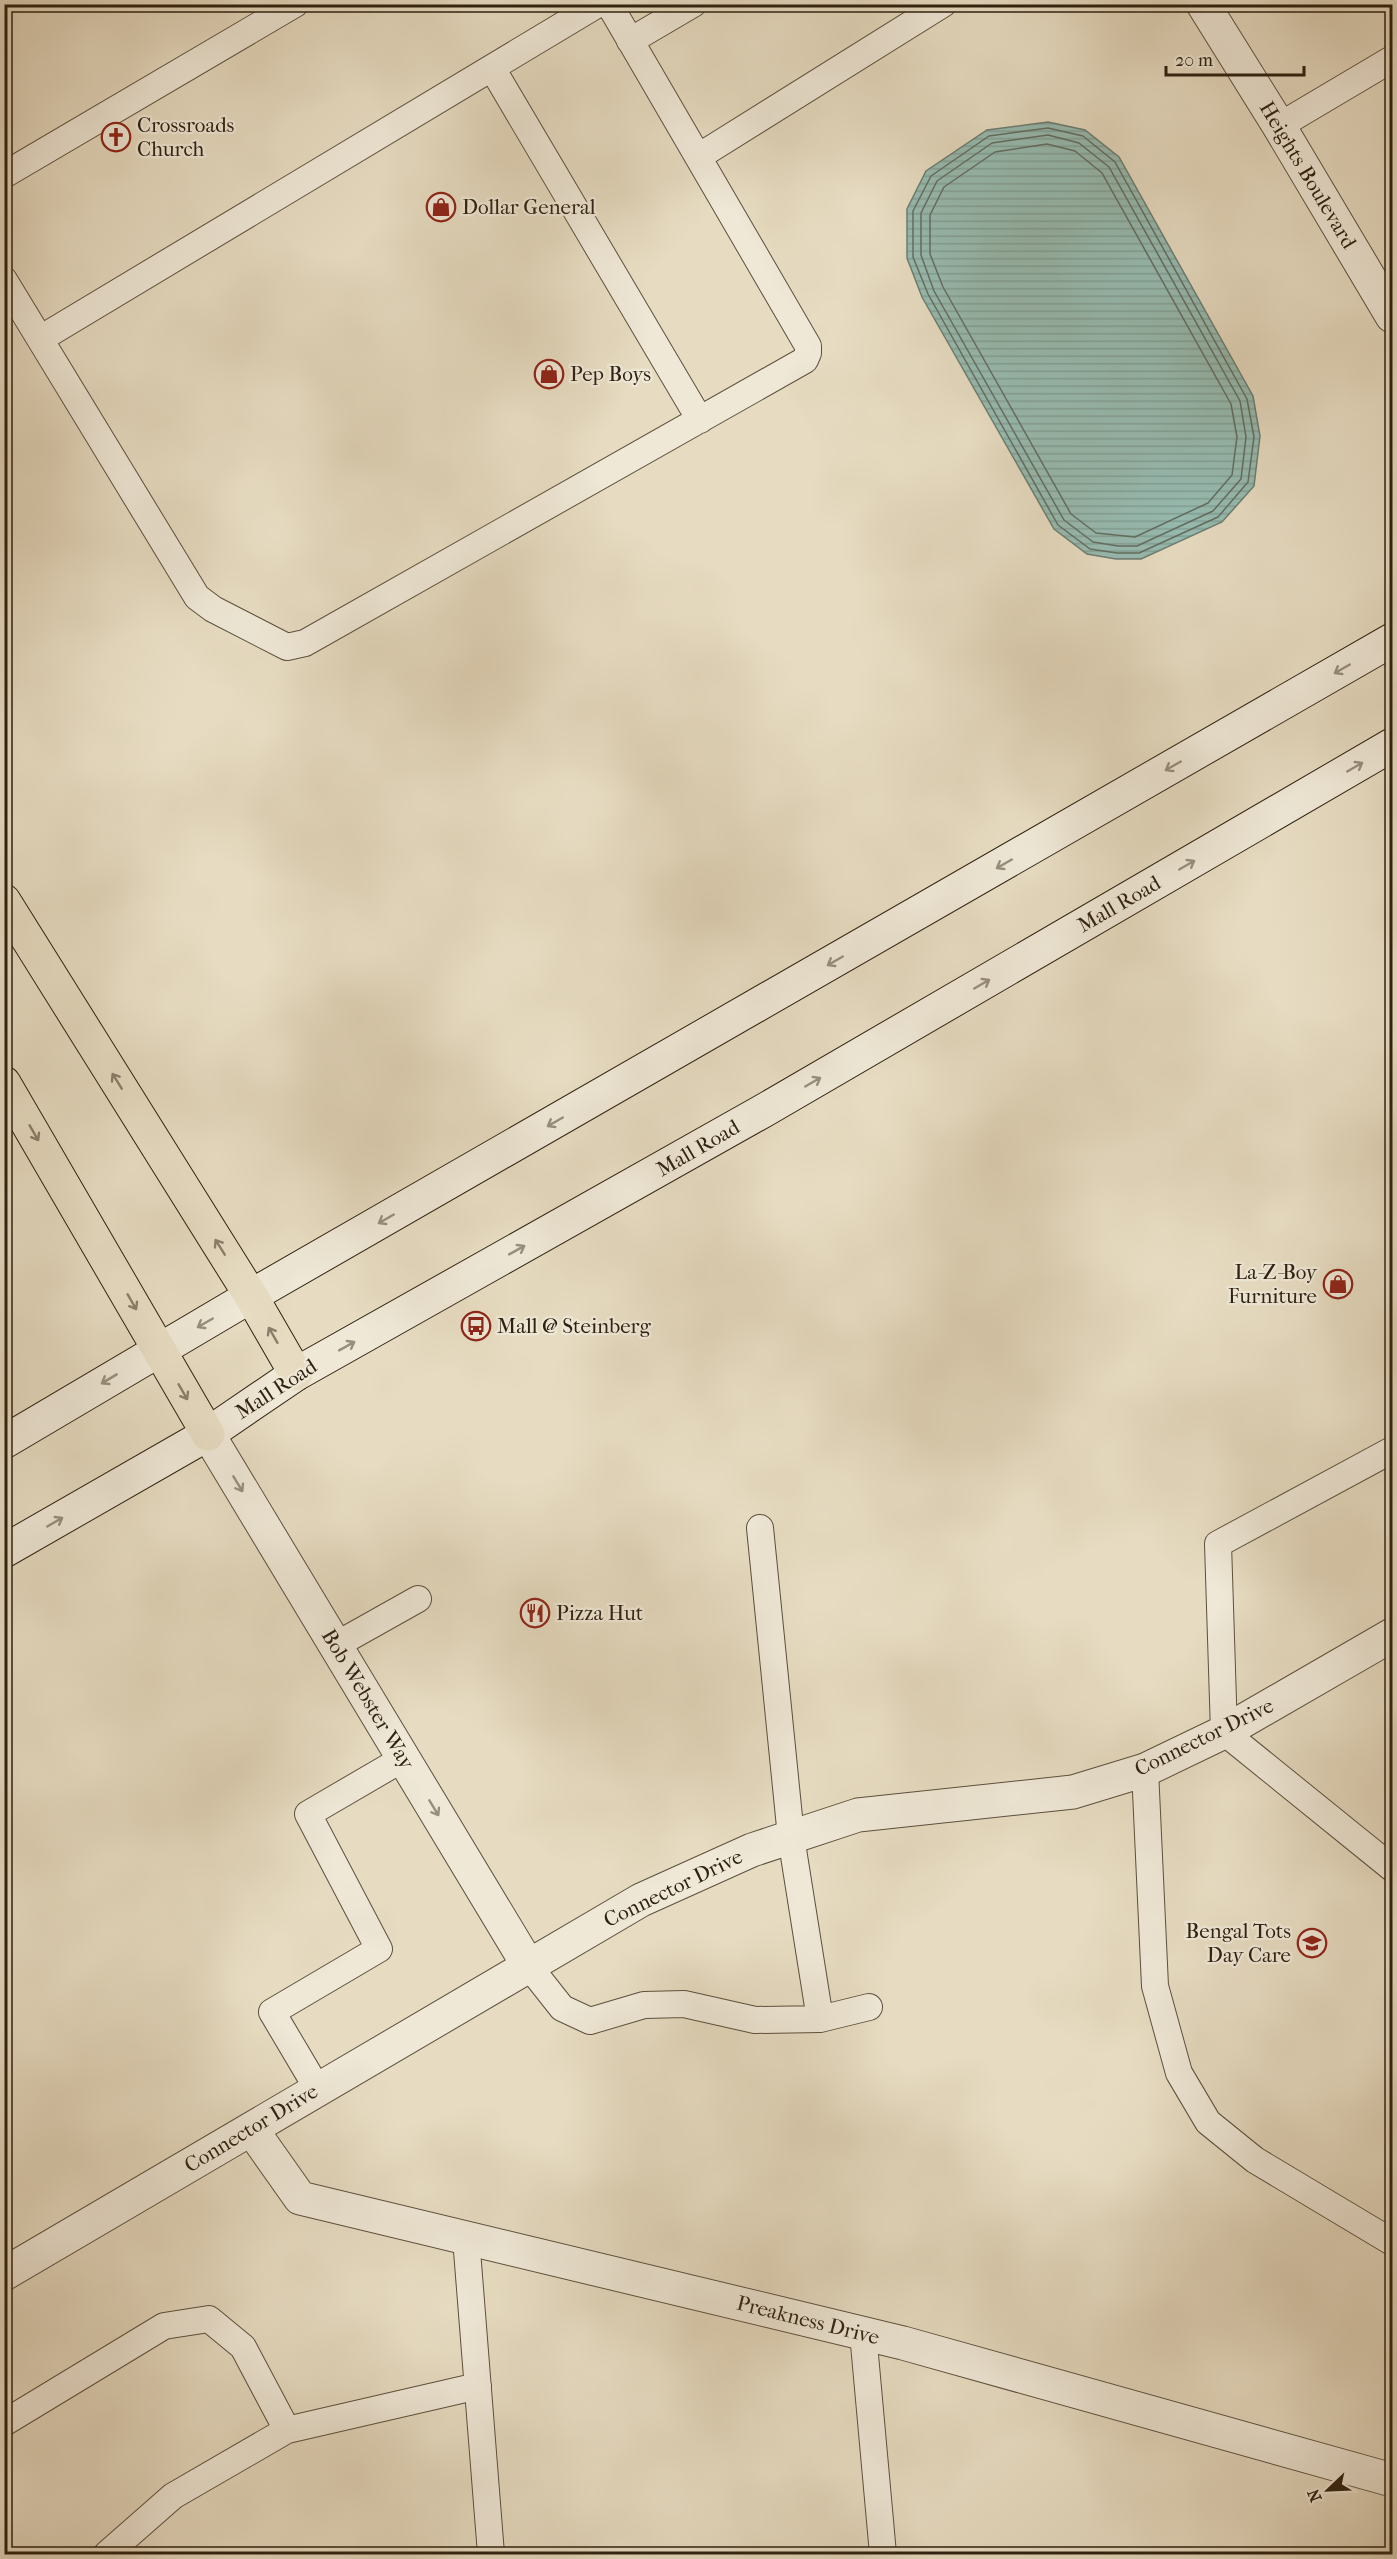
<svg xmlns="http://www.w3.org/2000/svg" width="1397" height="2559" viewBox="0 0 1397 2559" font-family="'IM FELL French Canon',serif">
<defs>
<pattern id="water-rules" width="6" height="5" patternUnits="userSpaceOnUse" patternTransform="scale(1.5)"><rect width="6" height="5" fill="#97bcb2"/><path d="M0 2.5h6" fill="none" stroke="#82a198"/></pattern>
</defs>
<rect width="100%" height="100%" fill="#e7dcc2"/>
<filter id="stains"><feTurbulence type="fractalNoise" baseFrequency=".00333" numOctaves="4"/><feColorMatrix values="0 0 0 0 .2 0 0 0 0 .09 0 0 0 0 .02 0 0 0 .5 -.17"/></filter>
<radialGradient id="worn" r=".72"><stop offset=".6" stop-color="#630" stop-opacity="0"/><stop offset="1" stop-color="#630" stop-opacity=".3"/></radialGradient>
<!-- water -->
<path fill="url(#water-rules)" stroke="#6d7e72" stroke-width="1.5" d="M1048,122L1085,130L1119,157L1253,396L1260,436L1254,486L1222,522L1141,559H1116L1087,554L1054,529L922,297L907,258V209L926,171L987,130Z"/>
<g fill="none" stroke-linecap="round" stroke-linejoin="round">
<!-- shore -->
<path stroke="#626e62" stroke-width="1.5" d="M1048,128L1083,136L1115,162L1247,399L1254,437L1248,482L1218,517L1139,553H1117L1090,549L1058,525L928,294L913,257V211L931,176L989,136Z
M1048,135L1079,143L1109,167L1240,401L1246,437L1241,479L1213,511L1137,546H1118L1093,542L1064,520L934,291L921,255V213L937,181L992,143Z
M1047,144L1075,151L1102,173L1231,404L1237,437L1232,475L1208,503L1135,537L1096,533L1071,514L943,287L930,254V215L944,187L995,152Z"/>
<!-- service casing -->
<g stroke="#5c503d" stroke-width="28">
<path id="service" d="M630,41L693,4
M492,68L700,420
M1279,126L1392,59
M698,157L943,4
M4,175L295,4
M4,280L197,597L213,609L287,647L305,643L805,360L808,353V346L609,4
M40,339L598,4
M1392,1450L1218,1544L1224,1732L1392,1868
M760,1528L791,1837L820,2019
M336,1645L418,1599
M1145,1770L1155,1986L1179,2073L1208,2122L1255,2160L1392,2242
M528,1965L562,2008L590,2021L644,2005L684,2004L755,2020L820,2019L869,2007
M317,2088L272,2012L379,1949L308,1814L404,1758
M466,2238L491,2554
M863,2333L883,2554
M4,2423L164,2326L209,2319L243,2347L287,2430
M107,2554L173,2496L287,2430L478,2386"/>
</g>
<!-- minor casing -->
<g stroke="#5c503d" stroke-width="35">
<path id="minor" d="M1203,4L1279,126L1392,316
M208,1434L528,1965
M252,2130L300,2198L903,2343L1392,2480
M4,2274L641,1900L752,1850L858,1815L1073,1792L1145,1770L1224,1732L1392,1635"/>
</g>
<!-- secondary casing -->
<g stroke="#2e2111" stroke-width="35">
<path id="secondary" d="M4,1442L251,1296L1392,640
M4,1551L208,1434L296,1374L763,1111L1392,745"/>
</g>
<!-- motorway casing -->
<g stroke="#2e2111" stroke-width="35">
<path id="motorway" d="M4,901L251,1296L296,1374
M4,1083L208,1434"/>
</g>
<!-- service -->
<use href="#service" stroke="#efe8d7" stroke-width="26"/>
<!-- minor -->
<use href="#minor" stroke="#efe8d7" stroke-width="33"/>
<!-- secondary -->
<use href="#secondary" stroke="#efe8d7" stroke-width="33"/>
<!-- motorway -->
<use href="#motorway" stroke="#e7dcc2" stroke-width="33"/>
</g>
<!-- one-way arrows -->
<defs><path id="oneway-shaft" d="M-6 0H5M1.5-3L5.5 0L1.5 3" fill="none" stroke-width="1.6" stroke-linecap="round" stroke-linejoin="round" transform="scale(1.5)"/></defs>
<g stroke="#988e7e">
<use href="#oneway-shaft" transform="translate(1342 669) rotate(150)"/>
<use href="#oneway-shaft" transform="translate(1173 766) rotate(150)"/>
<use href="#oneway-shaft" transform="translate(1355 767) rotate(-30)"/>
<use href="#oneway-shaft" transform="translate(1004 864) rotate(150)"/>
<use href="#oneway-shaft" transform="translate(1187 865) rotate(-30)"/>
<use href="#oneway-shaft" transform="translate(835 961) rotate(150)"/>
<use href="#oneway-shaft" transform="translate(982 984) rotate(-30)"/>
<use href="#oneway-shaft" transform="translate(813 1082) rotate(-30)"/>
<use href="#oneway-shaft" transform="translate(555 1122) rotate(150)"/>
<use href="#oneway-shaft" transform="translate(386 1219) rotate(150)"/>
<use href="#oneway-shaft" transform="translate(517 1250) rotate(-29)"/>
<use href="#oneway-shaft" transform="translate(205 1323) rotate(150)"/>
<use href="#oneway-shaft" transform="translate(347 1346) rotate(-29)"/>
<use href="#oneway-shaft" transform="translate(109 1379) rotate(149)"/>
<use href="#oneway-shaft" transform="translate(238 1484) rotate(59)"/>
<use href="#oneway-shaft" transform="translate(55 1522) rotate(-30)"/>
<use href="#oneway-shaft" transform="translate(434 1808) rotate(59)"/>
</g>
<g stroke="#8a7e6a">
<use href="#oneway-shaft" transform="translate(117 1081) rotate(-122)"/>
<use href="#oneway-shaft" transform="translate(34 1133) rotate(60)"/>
<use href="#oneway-shaft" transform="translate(220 1247) rotate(-122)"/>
<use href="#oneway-shaft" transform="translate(132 1302) rotate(60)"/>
<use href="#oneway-shaft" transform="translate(273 1335) rotate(-120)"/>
<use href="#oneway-shaft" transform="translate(183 1392) rotate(60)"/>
</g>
<!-- icons -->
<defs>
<g id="church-ring" transform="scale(1.5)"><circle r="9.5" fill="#efe8d7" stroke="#8f2418" stroke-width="1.5"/><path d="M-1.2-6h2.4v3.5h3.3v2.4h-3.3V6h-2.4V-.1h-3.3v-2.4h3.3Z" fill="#8f2418"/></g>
<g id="shop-ring" transform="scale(1.5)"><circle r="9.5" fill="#efe8d7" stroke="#8f2418" stroke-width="1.5"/><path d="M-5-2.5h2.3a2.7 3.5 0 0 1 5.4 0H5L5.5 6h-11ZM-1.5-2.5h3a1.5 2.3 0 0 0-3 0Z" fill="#8f2418"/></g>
<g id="bus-ring" transform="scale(1.5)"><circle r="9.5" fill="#efe8d7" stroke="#8f2418" stroke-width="1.5"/><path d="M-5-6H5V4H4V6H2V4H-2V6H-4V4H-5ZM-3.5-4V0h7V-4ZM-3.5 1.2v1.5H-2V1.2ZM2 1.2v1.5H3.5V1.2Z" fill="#8f2418"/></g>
<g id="restaurant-ring" transform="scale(1.5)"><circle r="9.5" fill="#efe8d7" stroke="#8f2418" stroke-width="1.5"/><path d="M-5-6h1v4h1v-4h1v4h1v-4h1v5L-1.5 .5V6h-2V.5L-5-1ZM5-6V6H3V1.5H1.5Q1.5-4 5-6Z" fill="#8f2418"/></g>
<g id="school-ring" transform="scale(1.5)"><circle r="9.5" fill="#efe8d7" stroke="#8f2418" stroke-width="1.5"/><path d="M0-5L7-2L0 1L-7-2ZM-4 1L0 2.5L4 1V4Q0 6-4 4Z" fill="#8f2418"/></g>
</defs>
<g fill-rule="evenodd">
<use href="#church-ring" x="116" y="137"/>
<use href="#shop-ring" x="441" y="207"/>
<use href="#shop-ring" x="549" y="374"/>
<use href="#shop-ring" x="1338" y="1284"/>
<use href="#bus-ring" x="476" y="1326"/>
<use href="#restaurant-ring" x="535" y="1613"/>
<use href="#school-ring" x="1312" y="1943"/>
</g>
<g text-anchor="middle" stroke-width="4.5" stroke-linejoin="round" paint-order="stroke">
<!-- poi labels -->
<g font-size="21" fill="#2e2111" stroke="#efe8d7" text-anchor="start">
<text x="137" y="132">Crossroads<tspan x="137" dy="24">Church</tspan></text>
<text x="462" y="214">Dollar General</text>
<text x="570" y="381">Pep Boys</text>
<text x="1317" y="1279" text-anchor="end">La-Z-Boy<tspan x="1317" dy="24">Furniture</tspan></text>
<text x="497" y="1333">Mall @ Steinberg</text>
<text x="556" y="1620">Pizza Hut</text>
<text x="1291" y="1938" text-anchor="end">Bengal Tots<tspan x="1291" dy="24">Day Care</tspan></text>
</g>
<!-- street labels -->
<g font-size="21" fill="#2e2111" stroke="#efe8d7">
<text transform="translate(1308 175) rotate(59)" y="7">Heights Boulevard</text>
<text transform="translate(1119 904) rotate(-30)" y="7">Mall Road</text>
<text transform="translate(698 1148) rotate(-30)" y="7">Mall Road</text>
<text transform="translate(276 1389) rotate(-33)" y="7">Mall Road</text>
<text transform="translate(368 1699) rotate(59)" y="7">Bob Webster Way</text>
<text transform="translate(1204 1737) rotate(-26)" y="7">Connector Drive</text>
<text transform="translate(673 1888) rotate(-26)" y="7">Connector Drive</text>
<text transform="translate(251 2128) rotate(-31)" y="7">Connector Drive</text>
<text transform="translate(808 2320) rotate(14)" y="7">Preakness Drive</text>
</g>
</g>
<!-- margin -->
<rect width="1397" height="2559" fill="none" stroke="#e7dcc2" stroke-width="24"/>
<rect x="6" y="6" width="1385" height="2547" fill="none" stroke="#2e2111" stroke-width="3"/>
<rect x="12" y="12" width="1373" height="2535" fill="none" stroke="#2e2111" stroke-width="1.5"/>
<!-- north arrow -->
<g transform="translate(1328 2490) rotate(247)" stroke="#efe8d7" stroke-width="4.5" paint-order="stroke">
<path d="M0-4.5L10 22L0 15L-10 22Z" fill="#2e2111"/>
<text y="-9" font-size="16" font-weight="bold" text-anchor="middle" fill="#2e2111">N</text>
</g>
<!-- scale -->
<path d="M1166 66v9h138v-9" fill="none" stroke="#2e2111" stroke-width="3"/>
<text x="1175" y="66" font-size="18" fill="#2e2111" stroke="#efe8d7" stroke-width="4.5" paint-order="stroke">20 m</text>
<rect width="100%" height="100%" filter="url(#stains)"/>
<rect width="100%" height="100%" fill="url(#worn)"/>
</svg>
